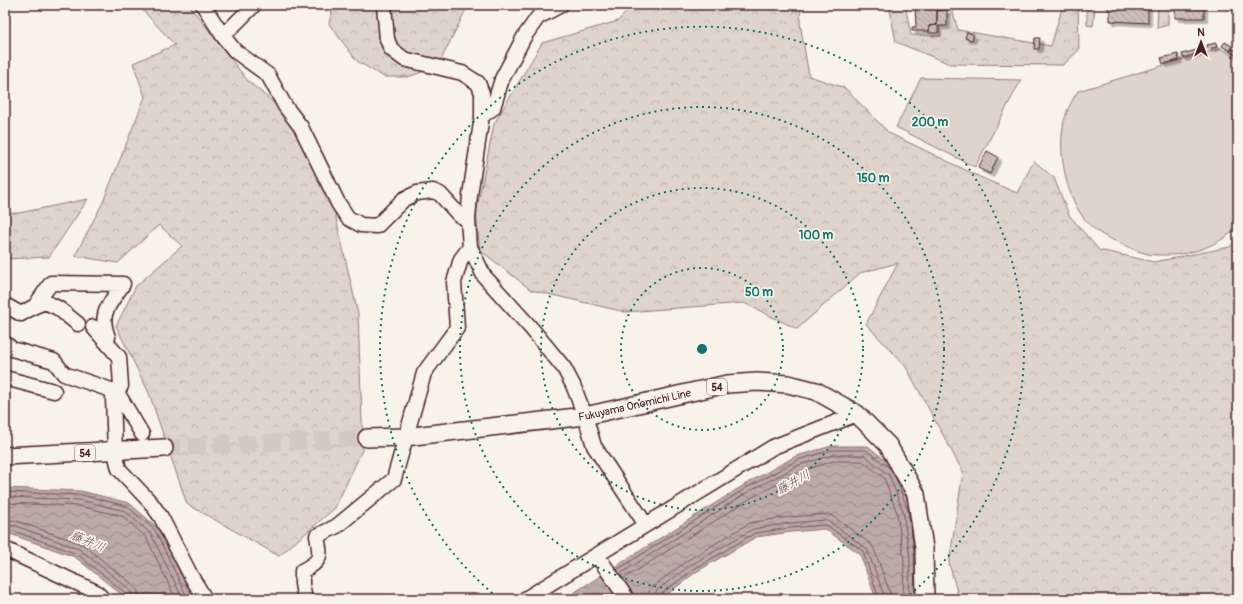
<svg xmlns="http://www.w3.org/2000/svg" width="1243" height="604" viewBox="0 0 1243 604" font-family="Pangolin,'Klee One',sans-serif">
<defs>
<pattern id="forest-crowns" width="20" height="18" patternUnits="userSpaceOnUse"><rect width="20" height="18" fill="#ded4cc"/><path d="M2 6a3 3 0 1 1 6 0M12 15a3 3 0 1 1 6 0" fill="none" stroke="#c0b6af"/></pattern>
<pattern id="water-waves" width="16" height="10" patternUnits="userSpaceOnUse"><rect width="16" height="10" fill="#bcaaa7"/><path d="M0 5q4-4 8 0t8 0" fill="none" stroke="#9b8a88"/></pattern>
<pattern id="building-back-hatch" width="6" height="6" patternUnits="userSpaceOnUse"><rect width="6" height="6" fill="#ccbfb9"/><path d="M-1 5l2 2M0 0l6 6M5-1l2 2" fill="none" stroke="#b1a49f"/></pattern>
<filter id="shadow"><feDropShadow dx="3.5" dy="3.5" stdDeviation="0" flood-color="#0004"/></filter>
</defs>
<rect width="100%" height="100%" fill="#f7f3e8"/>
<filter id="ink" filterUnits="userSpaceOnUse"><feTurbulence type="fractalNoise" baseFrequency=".025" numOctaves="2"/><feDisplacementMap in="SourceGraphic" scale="8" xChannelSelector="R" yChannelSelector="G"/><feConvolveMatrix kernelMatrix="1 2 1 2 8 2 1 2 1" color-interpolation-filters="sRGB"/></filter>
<g filter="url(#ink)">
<!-- green -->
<path fill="#ded4cc" stroke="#947a7c" d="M1221,48L1238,60V227C1216,247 1190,256 1160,255C1156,255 1152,255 1148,254C1138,252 1129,247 1120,243C1107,238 1096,232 1087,222C1067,200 1058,155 1063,127C1065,113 1071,102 1078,91Z
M921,78L1021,80L975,167L896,127Z"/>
<!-- forest -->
<path fill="url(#forest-crowns)" stroke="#947a7c" d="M138,5H189L248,81L286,113L333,205L358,314L363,448L335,508L279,556L187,504L149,393L116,326L136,286L182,246L159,225L118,263L75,256L103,202L145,97L133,63L175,45Z
M333,5H468L438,66L408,77H384L357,61L329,24Z
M633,5H801L800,23L809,76L845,88L889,133L982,178L1017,193L1034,161L1054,178L1069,215L1099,250L1154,262L1230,247L1238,237V599H959L949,563L963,472L906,367L866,324L898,263L860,273L797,329L744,303L625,312L531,290L480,250L476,213L494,124L542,43L618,21Z
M889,5H905L911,35L940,36L938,5H951L958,30L1051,46L1063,5H1078L1079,50L1063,65L950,64L896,42Z
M1087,5H1095L1093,26L1087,25Z
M1158,5H1168V25L1157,28Z
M88,199L49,257L5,259V213H19Z"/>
<!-- water -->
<path fill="url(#water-waves)" stroke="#8e7275" d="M832,446H868L896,469L911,509L919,559L917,599H876L860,554L825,529L791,532L756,537L696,572L661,599H564L744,485L796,456Z
M5,488L81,491L129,503L158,528L193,599H125L122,595L75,557L13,535L5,534Z"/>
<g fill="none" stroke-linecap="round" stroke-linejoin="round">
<!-- shore -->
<path stroke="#78575d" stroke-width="1" d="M895,476L908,510L915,559L914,599
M5,492L81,495L127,506L155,530L188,599
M5,497L80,500L125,511L151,534L183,599
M5,503L79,506L122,516L146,537L176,599
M5,519L17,521L82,544L132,584L138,591L139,599
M5,525L16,526L79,549L128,588L132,594L133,599
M5,530L14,531L77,554L124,592L128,596V599
M617,570L746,488L798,460L832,450H866L892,470
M620,574L748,492L799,465L833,455H864L889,475L903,511L910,559L909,599
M623,579L751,498L802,471L834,461H862L884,478L897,513L904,560L903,599
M648,599L649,592L652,587L688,560L748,524L754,522L789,517L828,514L834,517L871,544L874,549L890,593V599
M654,599L655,594L657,590L691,565L753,529L790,523L825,520L830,522L867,549L884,595V599
M659,599L661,594L694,569L755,533L790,528L825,525L828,526L863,551L879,599"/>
</g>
<!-- building -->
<path fill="url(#building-back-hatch)" stroke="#4a1f2b" filter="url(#shadow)" d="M915,5H937V25L929,26V31H912V27H916Z
M1108,5H1148V23L1110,21V10H1108Z
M1175,7H1204V18H1175Z
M947,10V26H938V33H929V26L937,25V11Z
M967,32L974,35L972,40L965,38Z
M1035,38H1040L1039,49H1034Z
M1225,42L1232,46L1230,51L1222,46Z
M1216,43L1217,47L1208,49L1207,45Z
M1201,49L1202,52L1183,58L1182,54Z
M1233,49L1238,52V57L1230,52Z
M1178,54L1179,60L1163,64L1161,58Z
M987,151L998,157L990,174L978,168Z"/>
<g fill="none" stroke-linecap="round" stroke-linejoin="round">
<!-- major-tunnel -->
<path stroke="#d4c9c2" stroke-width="17" stroke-dasharray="17 8" stroke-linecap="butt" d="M164,448L367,438"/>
<!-- minor casing -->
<g stroke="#4a1f2b" stroke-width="17">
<path id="minor" d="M203,5L223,36L235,51L268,75L285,106L301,127L338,203L348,218L361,225L377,226L404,199L417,193L433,191L440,194L459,215L468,220
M384,5L387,39L391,49L404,59L462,73L478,83L482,93V116L470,195L468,220L470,247L484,276L531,328L564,368L573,385L585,416L594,446L646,525
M223,36L254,5
M482,116L493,108L502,79L524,37L538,17L561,5
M5,305L21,314L35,306L51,283L123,284
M35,306L45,302L58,308L78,324
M93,327L119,357L121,386L113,398L115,452L119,469L151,503L161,517L191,576L205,599
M106,342L108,337C98,313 110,304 123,284
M5,343L12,349L54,361L64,374L117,392L142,434
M5,378L54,391
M5,549L96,592L103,599
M597,555L627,599
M305,599L302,584V571C322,560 321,558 317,536L337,526L394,479L424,373L457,328L454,282L461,259L470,247
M525,599L773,447L857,414"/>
</g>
<!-- major casing -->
<g stroke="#4a1f2b" stroke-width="20">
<g id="major">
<path id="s1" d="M367,438L405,437L585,416L727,384L757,382L788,384L816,391L857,414L888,445L916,494L924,548L925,599"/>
<path d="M5,456L164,448"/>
</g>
</g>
<!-- minor -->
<use href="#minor" stroke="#f7f3e8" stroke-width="14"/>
<!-- major -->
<use href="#major" stroke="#f7f3e8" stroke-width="17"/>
</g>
</g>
<!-- distance rings -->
<g fill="none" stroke="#0f766e" stroke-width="2" stroke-dasharray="2 4">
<circle cx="702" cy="349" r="81"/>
<circle cx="702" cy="349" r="161"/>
<circle cx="702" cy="349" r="242"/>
<path d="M497 597A322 322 0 1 1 907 597"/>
</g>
<g text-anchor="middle" stroke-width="3.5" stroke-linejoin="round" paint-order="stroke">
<!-- shield labels -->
<g fill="#f7f3e8" stroke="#7e5f64" stroke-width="1">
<rect x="707" y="379" width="20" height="16" rx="3"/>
<rect x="75" y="445" width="20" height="16" rx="3"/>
</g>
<g font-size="10" font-weight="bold" fill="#4a1f2b">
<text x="717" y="391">54</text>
<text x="85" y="457">54</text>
</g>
<!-- street labels -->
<g font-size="11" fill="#4a1f2b" stroke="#f7f3e8">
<text dy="4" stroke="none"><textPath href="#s1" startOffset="270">Fukuyama Onomichi Line</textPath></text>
</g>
<!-- water labels -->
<g font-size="12" font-style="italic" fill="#6c4950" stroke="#f7f3e8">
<text transform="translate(793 482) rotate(-29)" y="4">藤井川</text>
<text transform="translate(88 541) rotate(23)" y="4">藤井川</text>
</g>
</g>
<circle cx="702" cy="349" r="6" fill="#0f766e" stroke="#f7f3e8" stroke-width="2"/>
<g font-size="12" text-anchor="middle" font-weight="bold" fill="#0f766e" stroke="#f7f3e8" stroke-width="3.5" stroke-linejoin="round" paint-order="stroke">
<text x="930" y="126">200 m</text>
<text x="873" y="182">150 m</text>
<text x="816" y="239">100 m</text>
<text x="759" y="296">50 m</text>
</g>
<!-- margin -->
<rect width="1243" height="604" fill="none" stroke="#f7f3e8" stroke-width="20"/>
<rect x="10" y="10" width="1223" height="584" fill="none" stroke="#4a1f2b" stroke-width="1.5" filter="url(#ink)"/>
<!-- north arrow -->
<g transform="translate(1201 42)" stroke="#f7f3e8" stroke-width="3" paint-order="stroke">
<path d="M0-3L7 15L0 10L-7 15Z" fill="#4a1f2b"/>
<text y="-6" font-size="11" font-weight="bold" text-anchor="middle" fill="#4a1f2b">N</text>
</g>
</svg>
